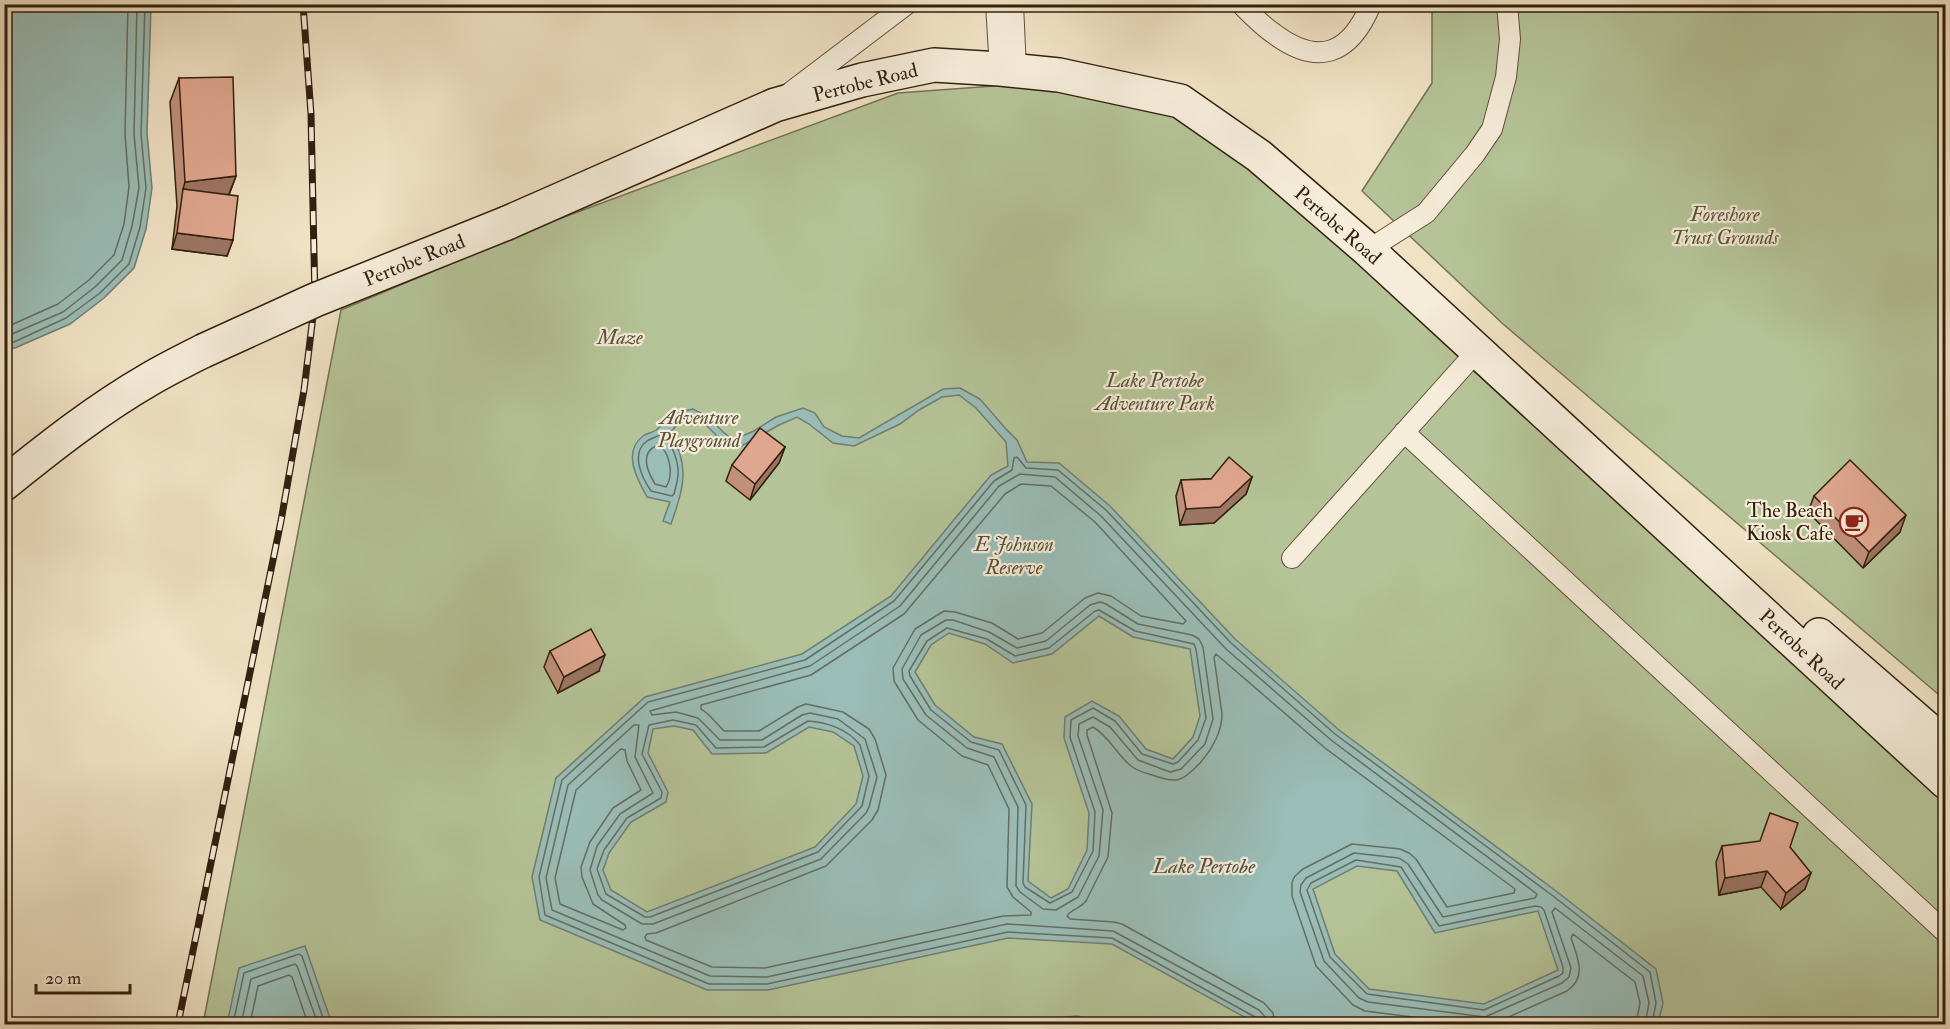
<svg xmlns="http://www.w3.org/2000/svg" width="1950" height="1029" viewBox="0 0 1950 1029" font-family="'IM FELL Double Pica',serif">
<rect width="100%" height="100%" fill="#f0e2c5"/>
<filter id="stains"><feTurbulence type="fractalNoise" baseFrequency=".00333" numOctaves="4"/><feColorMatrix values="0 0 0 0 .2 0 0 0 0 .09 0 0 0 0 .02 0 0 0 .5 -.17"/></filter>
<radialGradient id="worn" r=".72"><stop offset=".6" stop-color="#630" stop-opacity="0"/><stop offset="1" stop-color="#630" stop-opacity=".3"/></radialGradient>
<!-- green -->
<path fill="#b5c498" stroke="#747253" stroke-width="1.5" d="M1432,5H1945V700L1503,324L1362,191L1432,83Z
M1116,77L1308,179L1945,774V1024H203L341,310L548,223L898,93Z"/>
<!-- water -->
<path fill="#9abdb7" stroke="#707e73" stroke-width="1.5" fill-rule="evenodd" d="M6,5L151,6L147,133L152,188L146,229L134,268L104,298L70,324L15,348H4V10Z
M960,388L980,399L1006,429L1017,440L1027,462L1059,463L1110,506L1235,639L1339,730L1556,891L1656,969L1663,1003L1658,1024H1257L1112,944L1008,938L768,990H707L540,920L532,877L556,778L645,697L802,654L891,596L991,475L1008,466L1006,442L976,408L959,395L942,397L919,410L900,424L854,446L833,443L809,424L797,417L779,425L738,448L727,446L703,422L693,421L677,425L670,433C691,466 683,489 671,524L663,521L670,502L647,497C637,479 622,452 643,436C647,433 652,433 656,430C671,417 674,413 693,409L709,417L722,431L733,440L754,431L776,417L803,408L815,413L824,427L842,436L859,438L943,389ZM1099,616L1133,637L1190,649L1200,716L1193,737L1173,759L1146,749L1119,716L1092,701L1065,717L1064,738L1089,813L1087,850L1068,889L1051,898L1028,881L1032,804L1002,744L974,737L935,705L915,672L931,645L949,633L985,644L1013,663L1052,654ZM674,726L693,730L712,754L766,753L809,727L833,732L854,746L863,776L856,804L815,847L647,912L611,890L603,870L609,853L631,822L666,802L668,792L648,753L653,729ZM1357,866L1397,871L1435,933L1538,911L1558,970L1484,1004L1369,989L1335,954L1313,889Z
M305,946L332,1024H227L239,968Z
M1077,1016L1111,1024H990Z"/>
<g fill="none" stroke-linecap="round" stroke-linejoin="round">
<!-- shore -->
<path stroke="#666e62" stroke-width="1.5" d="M4,325H11L58,304L89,280L114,255L124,224L129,187L125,134L128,4
M4,334H12L63,312L95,287L122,260L132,226L139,188L134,134L137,4
M4,342H14L66,318L100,293L129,264L140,227L146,188L141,134L145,4
M661,434C670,440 677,457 678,469C679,477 676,486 674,494L672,496L651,491C642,478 630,453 647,441C652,438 657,437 661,434Z
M659,445C670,453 674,475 666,487L655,484C647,471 639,451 659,445Z
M1021,484L1051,486L1095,522L1186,621L1183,624L1141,616L1111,596L1098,593L1085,598L1042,633L1018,639L992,623L955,612L944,611L915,629L893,668L894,681L918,720L962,756L988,765L1009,809L1007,887L1013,897L1031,912V915L1003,916L765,968L712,967L646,940L645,937L647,934L656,933L826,866L872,820L878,810L886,775L875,739L869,729L843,712L806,704L798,707L759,731H724L708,714L701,709V705L811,675L904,614L1005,494Z
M1100,602L1106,604L1138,624L1192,635L1199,639L1203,647L1213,719L1205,744L1181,769L1170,772L1138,760L1110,727L1093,717L1079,724L1078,736L1103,810L1099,856L1078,897L1056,910L1043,909L1020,892L1016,886L1018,807L994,757L967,748L926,715L903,679L902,669L921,635L946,620H953L989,632L1017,648L1046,641L1090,605Z
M1099,610L1135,631L1194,644L1196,649L1206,718L1198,740L1178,762L1173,764L1142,754L1115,721L1093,708L1071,720L1070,737L1095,812L1093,851L1072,892L1050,903L1025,887L1023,883L1026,805L999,750L971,742L931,710L910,676L909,671L927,641L947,628L987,639L1015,656L1049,648L1095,611Z
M673,720L696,725L716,748L764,747L808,721C826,722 848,729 860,745L869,776L862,806L818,852L650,917H645L606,894L597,869L604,850L627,818L661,798L662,792L642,754L649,725Z
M621,749L625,750L627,761L641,790L613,808L590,842L581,867L582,877L593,904L625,925L626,928L623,930L560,904L555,878L576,790Z
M1356,860L1401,867L1439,926L1535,906L1541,907L1544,910L1563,967V973L1559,976L1484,1010L1367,994L1330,957L1307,890L1311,883Z
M233,1024L244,973L299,954L302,956L325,1024
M241,1024L251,979L295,964L297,966L318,1024
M250,1024L258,986L289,975L292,977L308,1024
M1259,1024L1255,1017L1112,938L1008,932L767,984H709L545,915L539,877L562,780L648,702L805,660L894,601L994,481L1012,470L1014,458L1017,457L1026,468L1058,470L1106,510L1231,643L1335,734L1553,896L1650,972L1656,1003L1652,1024
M1266,1024L1265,1017L1259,1010L1113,931L1007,924L767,977L710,976L552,910L546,878L568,785L634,725H639L635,757L653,793L620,814L597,846L590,870L598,895L602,900L642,924H653L821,859L866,813L869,807L877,777L865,739L838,719L810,713L802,715L762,740H720L698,718L676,712L652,715L650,711L810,666L900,606L999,486L1020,474L1055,477L1101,516L1226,649L1331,740L1537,894L1535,898L1443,917L1408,864L1399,858L1354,853L1306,878L1301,885L1300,892L1324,961L1359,998L1368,1002L1485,1017L1562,983L1569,977L1571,968L1552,912L1555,908L1643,976L1649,1003L1645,1024
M1275,1024L1273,1013L1264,1003L1122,924L1114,922L1070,919L1067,916C1070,910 1081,908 1086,901L1108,857L1112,813L1087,735V730L1093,727C1110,737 1116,754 1131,766C1137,771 1145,773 1152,775C1177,784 1182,782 1200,763C1212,749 1222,733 1222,714L1214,657L1216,654L1325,748L1515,889L1514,893L1447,907L1416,859L1409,853L1400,849L1352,844L1303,869L1295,876L1292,882V896L1316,966L1353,1005L1365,1011L1468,1024
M1493,1024L1567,991C1588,977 1577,956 1571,938L1573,934L1635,982L1640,1003L1636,1024"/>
<!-- lane casing -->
<g stroke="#62503c" stroke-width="22">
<path id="lane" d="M996,4L1000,69
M1013,4L1016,70
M1241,4C1251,14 1261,25 1273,33C1318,67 1350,55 1371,4
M791,92L907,4
M1368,250L1426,213L1475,154L1492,129L1506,77L1510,39L1507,4
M1404,432L1946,933
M1292,558L1477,351"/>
</g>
<!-- secondary casing -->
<g stroke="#32200e" stroke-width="36">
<path id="secondary" d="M507,223L775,105L862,80L934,65L1000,69L1059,75L1180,101L1259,156L1368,250L1946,782
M4,484C51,446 98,409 150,379C167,369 185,360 203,351
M1819,635L1946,745"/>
</g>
<!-- lane -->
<use href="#lane" stroke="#f5ecd9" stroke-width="20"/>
<!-- secondary -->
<use href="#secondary" stroke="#f5ecd9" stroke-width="33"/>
<!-- rail casing -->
<g stroke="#32200e" stroke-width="7">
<path id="rail" d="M178,1024L281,521L304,390L315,300L311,114L303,4"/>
</g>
<!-- rail -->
<use href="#rail" stroke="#f5ecd9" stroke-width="4.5" stroke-dasharray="14" stroke-linecap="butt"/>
<!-- secondary-bridge casing -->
<g stroke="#32200e" stroke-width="36" stroke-linecap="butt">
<path id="secondary-bridge" d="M203,351L315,300L507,223"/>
</g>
<!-- secondary-bridge -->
<use href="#secondary-bridge" stroke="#f5ecd9" stroke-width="33"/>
</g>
<!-- wall -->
<path fill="#c0907b" stroke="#32200e" stroke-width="1.5" d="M179,78L236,176L229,195L233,240L227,256L172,249L177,206L170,102Z
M785,447L779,463L750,500L726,481L732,465Z
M1252,477L1246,494L1214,523L1180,525L1176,496L1181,480Z
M1814,496L1900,532L1863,568L1808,512Z
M550,651L599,671L558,693L544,667Z
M1722,846L1790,847L1805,889L1781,909L1761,887L1719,895L1716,862Z"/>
<!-- shaded-wall -->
<path fill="#9c7564" stroke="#32200e" stroke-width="1.5" d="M236,176L227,199L183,189L185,182Z
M177,233L233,240L227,256L172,249Z
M785,447L779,463L750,500L755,484Z
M1252,477L1246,494L1214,523L1180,525L1186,509Z
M1906,515L1900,532L1863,568L1869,552Z
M605,655L599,671L558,693L564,677Z
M1767,871L1761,887L1719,895L1725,878Z
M1811,873L1805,889L1781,909L1786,893Z"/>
<!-- building -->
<path fill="#dfa78f" stroke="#32200e" stroke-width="1.5" d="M233,77L236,176L185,182L179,78Z
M183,189L238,196L233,240L177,233Z
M760,428L785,447L755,484L732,465Z
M1229,457L1252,477L1220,507L1186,509L1181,480L1211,479Z
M1850,460L1906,515L1869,552L1814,496Z
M591,629L605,655L564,677L550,651Z
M1770,813L1798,823L1790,847L1811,873L1786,893L1767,871L1725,878L1722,846L1760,841Z"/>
<!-- icons -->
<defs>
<g id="cafe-ring" transform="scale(1.5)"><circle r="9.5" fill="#f5ecd9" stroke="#8f2418" stroke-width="1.5"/><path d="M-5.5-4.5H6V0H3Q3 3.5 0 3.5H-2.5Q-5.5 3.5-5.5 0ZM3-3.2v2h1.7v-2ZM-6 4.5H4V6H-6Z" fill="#8f2418"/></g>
</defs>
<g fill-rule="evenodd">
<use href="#cafe-ring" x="1854" y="522"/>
</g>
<g text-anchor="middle" stroke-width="4.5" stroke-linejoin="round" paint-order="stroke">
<!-- street labels -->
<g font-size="20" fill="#32200e" stroke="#f5ecd9">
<text transform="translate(865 82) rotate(-14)" y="7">Pertobe Road</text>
<text transform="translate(1338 225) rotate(41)" y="7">Pertobe Road</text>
<text transform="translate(414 260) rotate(-22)" y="7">Pertobe Road</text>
<text transform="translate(1802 649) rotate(43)" y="7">Pertobe Road</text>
</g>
<!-- park labels -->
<g font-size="20" font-style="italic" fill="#595137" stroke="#f5ecd9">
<text x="1725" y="221">Foreshore<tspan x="1725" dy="23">Trust Grounds</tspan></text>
<text x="620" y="344">Maze</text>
<text x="1155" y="387">Lake Pertobe<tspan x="1155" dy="23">Adventure Park</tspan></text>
<text x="699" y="424">Adventure<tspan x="699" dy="23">Playground</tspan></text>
<text x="1014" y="551">E Johnson<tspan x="1014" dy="23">Reserve</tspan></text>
</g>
<!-- poi labels -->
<g font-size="20" fill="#32200e" stroke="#f5ecd9" text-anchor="end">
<text x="1833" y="517">The Beach<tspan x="1833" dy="23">Kiosk Cafe</tspan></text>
</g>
<!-- water labels -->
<g font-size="21" font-style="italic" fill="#514f41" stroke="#f5ecd9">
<text x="1204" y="873">Lake Pertobe</text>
</g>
</g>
<!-- margin -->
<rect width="1950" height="1029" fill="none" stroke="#f0e2c5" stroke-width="24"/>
<rect x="6" y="6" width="1938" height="1017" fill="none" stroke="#32200e" stroke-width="3"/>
<rect x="12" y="12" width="1926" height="1005" fill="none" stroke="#32200e" stroke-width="1.5"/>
<!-- scale -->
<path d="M36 984v9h94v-9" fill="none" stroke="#32200e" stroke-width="3"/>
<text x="45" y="984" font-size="18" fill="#32200e" stroke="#f5ecd9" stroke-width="4.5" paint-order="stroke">20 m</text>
<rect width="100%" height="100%" filter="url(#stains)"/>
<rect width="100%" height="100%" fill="url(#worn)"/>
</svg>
